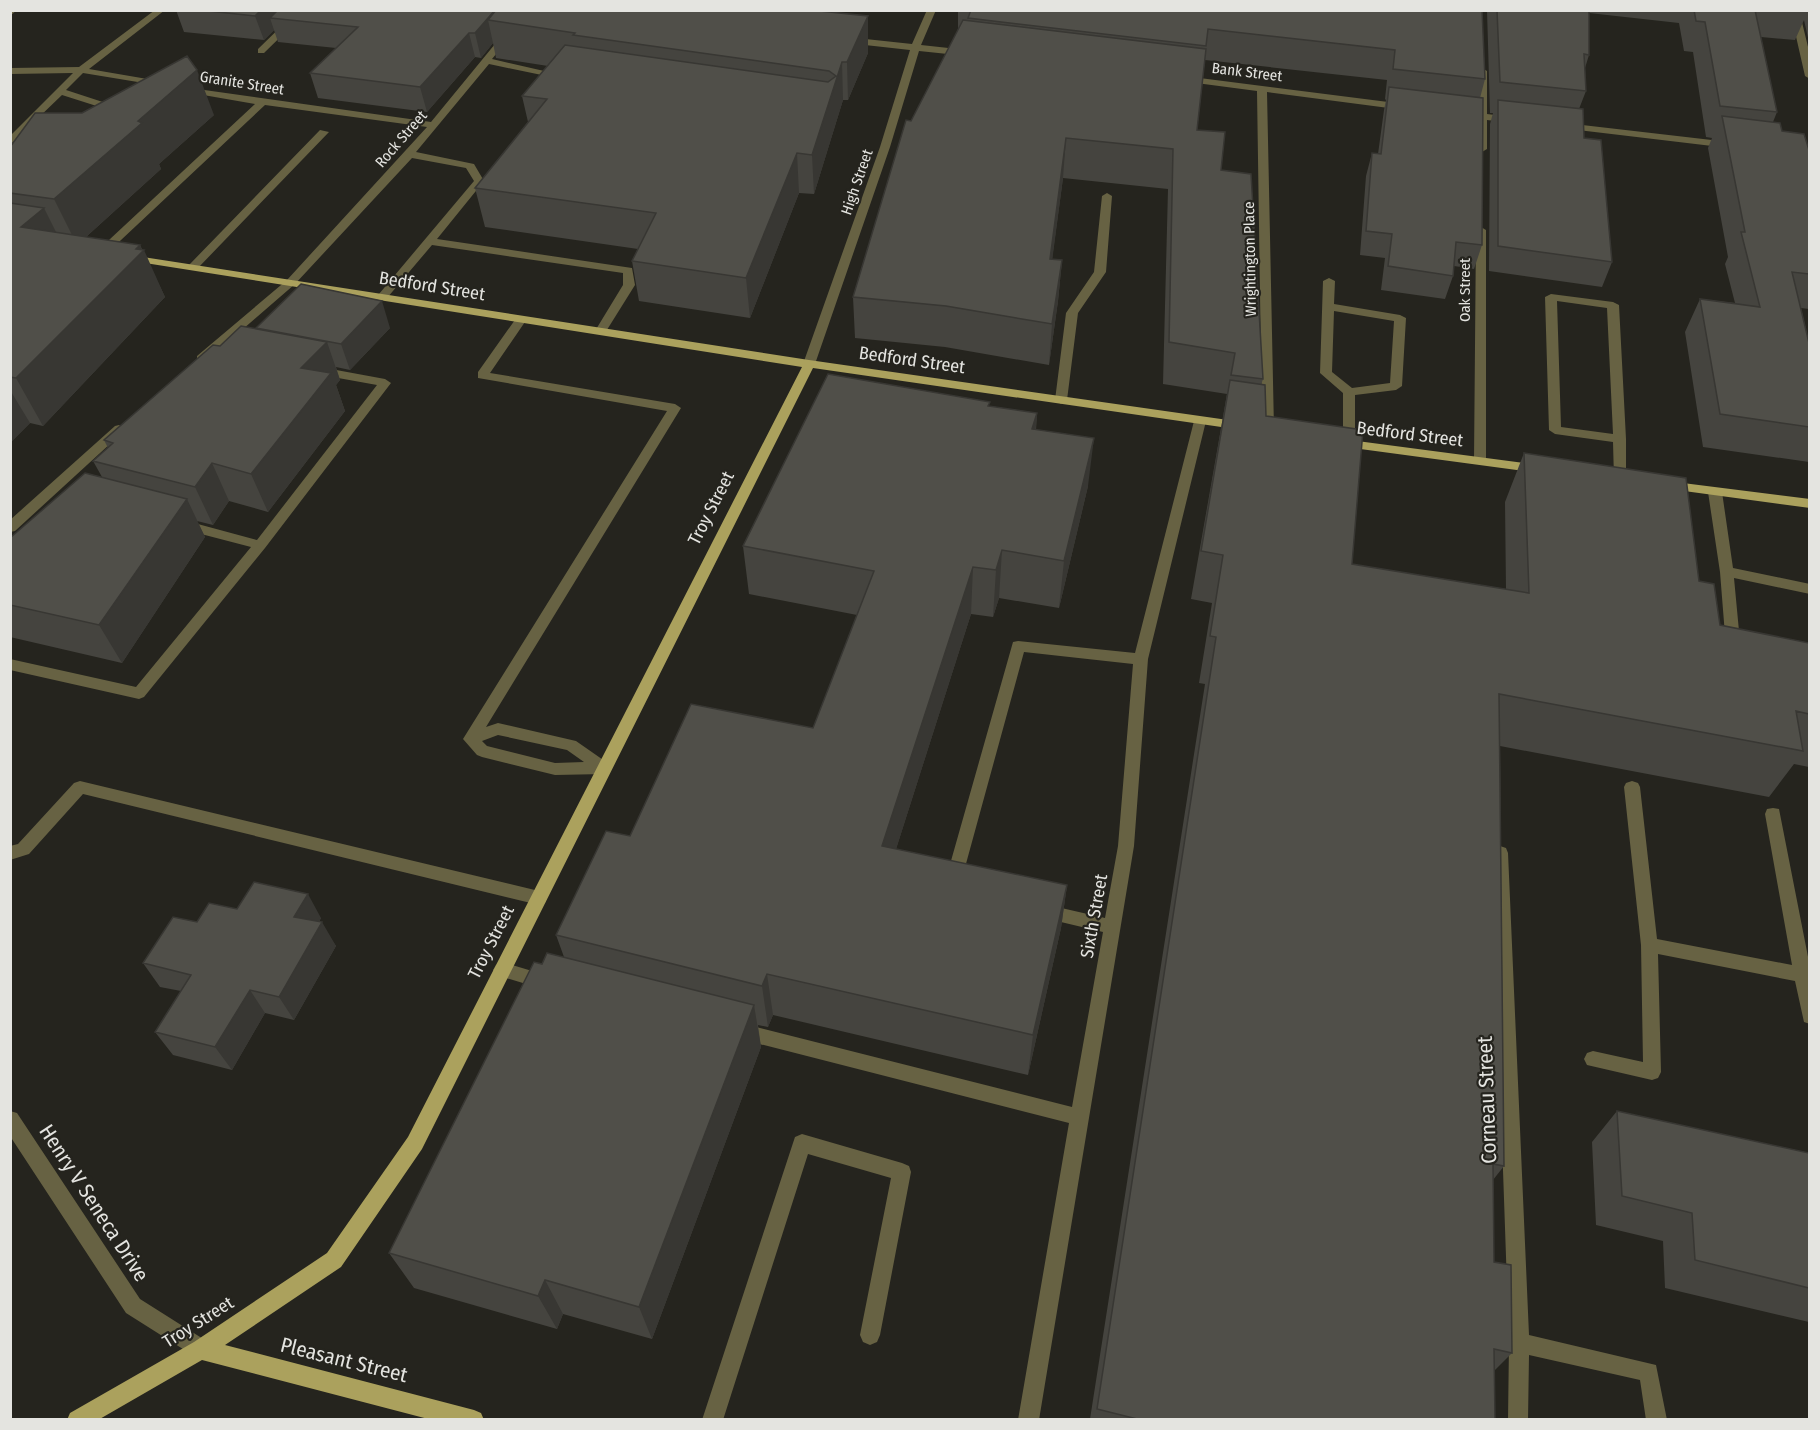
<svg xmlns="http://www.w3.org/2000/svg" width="1820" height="1430" viewBox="0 0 1820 1430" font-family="'Fira Sans Condensed',sans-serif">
<rect width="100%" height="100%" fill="#25241e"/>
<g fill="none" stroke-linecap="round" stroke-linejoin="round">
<!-- minor -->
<path fill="#676243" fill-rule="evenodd" d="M10,10H17L10,16Z
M155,10H165L89,69L159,81L164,84L162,86L83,73L66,90L115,106L117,108L113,113H107L106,109L62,95L10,145V136L73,73L10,74V68L79,67Z
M298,10H308L264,53H258V49Z
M523,10H532L492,59L566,76L561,79L489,64L416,152L474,164L484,181L437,239L632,268L635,285L605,333H597L595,331L623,285V273L432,245L387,298H379V294L474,181L466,168L412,158L295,284L205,362H197V356L287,280L427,127L265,105L105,255H97L95,253L255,104L186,92L181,89L183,87L431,122Z
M927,10H936L921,45L967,50L972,53L967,56L919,51L890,147L815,364L809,368L805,367L803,364L880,147L910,50L847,43L842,40L847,37L912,44Z
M1790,10H1799L1810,55V79L1805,76Z
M1482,68L1487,71V114L1511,117L1516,120L1511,123L1487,120V149L1482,152L1477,149V119L1459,115L1464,112L1477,113V71Z
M1184,76L1404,104L1409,107L1404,110L1267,92L1274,429L1268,433L1262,429L1257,91L1181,81V77Z
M1565,123L1729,142L1734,145L1729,148L1561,128V124Z
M320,130L329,132L197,269H189V265Z
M1107,193L1112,196L1106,272L1078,313L1067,400L1061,404L1055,400L1066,313L1094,272L1102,196Z
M1481,227L1486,230V461L1480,465L1474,461L1476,230Z
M1329,278L1335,281L1334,304L1400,315L1406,318L1402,386L1396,390L1355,395V444L1349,448L1343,444V393L1320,373L1323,281ZM1334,311L1394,321L1390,383L1352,388L1332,372Z
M1551,294L1613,302L1619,305L1626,439V482H1616L1614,479L1613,442L1555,434L1549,430L1545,297ZM1557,301L1607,308L1613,434L1561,427Z
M521,316L527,319L490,373L675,404L681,408L486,727L498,723L576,741L609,764L612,768L609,772L604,774L555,775L482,757L477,755L463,739L667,411L478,378V372L517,317ZM498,735L567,750L584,762L555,763L487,746L482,741Z
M320,367L385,379L391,383L265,548L144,697L139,699L10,670V659L136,687L251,547L178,528L176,525L178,522L183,520L257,540L377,385L316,374L314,371Z
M1200,417L1206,421L1148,659L1134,846L1039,1420H1018L1069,1123L740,1039L734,1037L731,1031L734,1025L740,1023L1072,1107L1103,932L1044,918L1038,916L1036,911L1038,906L1044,904L1105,918L1118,846L1133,664L1024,652L961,882L959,887L953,889L947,887L945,882L1013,642L1018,641L1135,653L1194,421Z
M119,425L125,429L123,432L15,531L10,532V520L115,426Z
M1715,488L1722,492L1733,568L1810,584V594L1734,578L1739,631L1748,633L1750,637L1743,642L1727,639L1725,635L1720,572L1708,492Z
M80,781L539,891L545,893L547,898L545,903L539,905L83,794L29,854L10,860V846L18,844L74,783Z
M1632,781L1638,783L1640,787L1657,939L1792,965L1765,814L1767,809L1773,808L1779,809L1810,967V1024L1804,1022L1795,981L1658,954L1661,1072L1658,1078L1652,1080L1587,1065L1584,1059L1587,1053L1593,1051L1643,1062L1641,945L1624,787L1626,783Z
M1500,846L1506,848L1508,853L1529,1335L1656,1365L1667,1420H1646L1640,1380L1529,1355L1528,1420H1508L1509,1343L1492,853L1494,848Z
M502,962L552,977L555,982L552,987L546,990L496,975L493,970L496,965Z
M10,1111L17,1113L140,1299L208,1342L211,1349L208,1356L201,1359L194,1356L126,1313L10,1136Z
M802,1134L902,1163L909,1166L911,1172L880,1335L877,1342L870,1345L863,1342L860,1335L891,1178L808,1154L723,1420H702L793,1143L795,1137Z"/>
<!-- major -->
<path fill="#aba15d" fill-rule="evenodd" d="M130,255L809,360L1242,422L1248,426L1242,430L813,368L422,1149L341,1267L225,1345L474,1410L481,1413L484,1420H432L202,1360L98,1420H67L70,1413L194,1342L327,1253L408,1137L802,367L126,260L124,258Z
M1342,439L1539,465L1545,469L1539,473L1338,446L1336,443Z
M1667,481L1810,499V508L1662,488L1660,485Z"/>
</g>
<!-- wall -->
<path fill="#45443f" d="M176,10H810L868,16V53L848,100H843L814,194L799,193L750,318L639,301L632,261L638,249L485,227L475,188L528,122L522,96L548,66L496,58L493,43L481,58L475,57L427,112L318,98L310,73L336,48L278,42L274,30L264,40L184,32Z
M958,10H1482L1485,79L1480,98L1482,245L1474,269L1454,266L1453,276L1445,299L1381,290L1385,258L1360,255L1366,176L1372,153L1378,154L1384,110L1386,100L1385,99L1387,80L1205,60L1197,130L1221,170L1263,379L1261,385L1266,416L1352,564L1506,589L1505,502L1524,453L1699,581L1720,625L1809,643V767L1794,764L1769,797L1500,746L1504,1166L1493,1180L1494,1262L1512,1353L1494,1371L1495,1419H1090L1205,684L1199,683L1212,603L1191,599L1227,394L1163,384L1168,189L1063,178L1052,259L1062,260L1058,301L1049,365L945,347L855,338L853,297L958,29Z
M1487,10H1809V42L1804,20L1795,40L1761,37L1777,112L1773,122L1782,131L1809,150V309L1801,308L1809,343V462L1703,447L1685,332L1700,299L1735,303L1725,264L1728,257L1708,148L1712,138L1706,137L1693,52L1684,51L1679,23L1589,13V55L1585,68L1586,91L1579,109L1584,138L1612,262L1602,287L1489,271L1490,124L1493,113H1490Z
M214,115L159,164L161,169L86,237L140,245L165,297L43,426L30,423L10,443V147Z
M256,328H390L350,370L336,367L340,380L336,385L345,411L268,512L229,501L213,525L197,521L205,537L122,663L10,637V538L102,477L93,461L108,448L104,440L220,346L256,329Z
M990,406L1037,413L1036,430L1088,486L1059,608L999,598L993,617L971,614L896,849L1067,885L1061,928L1028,1075L773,1015L768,1027L758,1025L761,1047L652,1339L563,1314L557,1329L414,1288L389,1253L542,964L564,957L556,935L630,836L813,728L857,615L749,594L743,546Z
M237,909L321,918L319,922L336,946L294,1020L265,1013L232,1070L173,1055L155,1032L181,991L160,987L143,963L197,922Z
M1617,1111L1809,1153V1322L1665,1288L1663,1241L1596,1225L1592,1142Z"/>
<!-- shaded-wall -->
<path fill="#383733" d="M261,10H294L270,18L274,30L264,40L255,16Z
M495,10H515L488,20L493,43L481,58L475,33Z
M868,16V53L848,100L847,62Z
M469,33L475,57L427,112L420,87Z
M842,62L843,100L814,194L812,155Z
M197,70L214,115L159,164L161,169L77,245L54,199L138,121Z
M1066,138L1063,178L1047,300L1050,259Z
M797,153L799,193L750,318L746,278Z
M44,208L67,254L21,227Z
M140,245L143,252L144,250L165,297L43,426L16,378Z
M1062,260L1058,301L1049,365L1052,324Z
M382,301L390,328L350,370L341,344Z
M327,342L340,380L336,385L345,411L268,512L251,474L301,368Z
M10,390L30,423L10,443Z
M1037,413L1033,461L1032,429Z
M1094,438L1088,486L1059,608L1064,561Z
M212,463L229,501L213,525L195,487Z
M187,499L205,537L122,663L99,625Z
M1002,550L999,598L993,617L996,570Z
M973,567L971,614L883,890L882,846Z
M1067,885L1061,928L1028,1075L1033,1035Z
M308,894L321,918L308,940L294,917Z
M322,922L336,946L294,1020L279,997Z
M767,974L773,1015L768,1027L762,986Z
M250,990L265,1013L232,1070L215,1047Z
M754,1005L761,1047L652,1339L639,1307Z
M545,1280L563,1314L557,1329L538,1296Z"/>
<!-- building -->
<path fill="#504f49" stroke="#383733" stroke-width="1.5" d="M199,10H261L255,16Z
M278,10H495L475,33H469L420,87L310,73L358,27L270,18Z
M496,10H810L868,16L847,62H842L812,155L797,153L746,278L632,261L656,213L475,188L547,99L522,96L565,45L828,82L836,76L829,71L573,35L575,33L488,20Z
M971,10H1482L1485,79L1393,69L1395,50L1208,29L1206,46L968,18Z
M1497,10H1589V55L1584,54L1586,91L1500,82Z
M1694,10H1755L1777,112L1720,106L1705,22L1696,21Z
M963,20L1206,49L1197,130L1225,132L1221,170L1251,174L1263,379L1231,375L1235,353L1169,342L1173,149L1066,138L1050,259L1062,260L1052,324L946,306L853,297L906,120L911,121Z
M187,56L197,70L138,121L142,123L54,199L10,193V147L35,113H82Z
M1389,87L1483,98L1482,245L1456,242L1453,276L1388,266L1392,234L1366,231L1372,153L1381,154Z
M1498,100L1583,109L1584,138L1601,140L1612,262L1498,246Z
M1722,116L1780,123L1782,131L1804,134L1809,150V274L1792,272L1809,343V427L1720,414L1700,299L1760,307L1741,232H1745Z
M10,203L44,208L21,227L140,245L136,249L144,250L16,378L10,377Z
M301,284L382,301L341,344L256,328Z
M241,326L327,342L301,368L331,373L251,474L212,463L195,487L93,461L113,443L104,440L213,345L220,346Z
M828,374L990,402L988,406L1037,413L1032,429L1094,438L1064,561L1002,550L996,570L973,567L882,846L1067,885L1033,1035L767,974L762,986L556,935L606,831L630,836L691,704L813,728L874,571L743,546Z
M1230,380L1265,385L1266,416L1363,430L1352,564L1529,593L1524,453L1686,478L1699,581L1714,584L1720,625L1809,643V714L1796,711L1803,751L1499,694L1504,1166L1493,1164L1494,1262L1511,1265L1512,1353L1494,1349L1495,1419H1137L1097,1409L1216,637L1210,636L1223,555L1201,551Z
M85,473L187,499L99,625L10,605V538Z
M254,882L308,894L294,917L322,922L279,997L250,990L215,1047L155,1032L191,975L143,963L173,917L197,922L209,903L237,909Z
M547,953L754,1005L639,1307L545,1280L538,1296L389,1253L534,962L542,964Z
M1617,1111L1809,1153V1288L1695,1260L1692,1213L1622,1196Z"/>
<g text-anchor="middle" stroke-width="4.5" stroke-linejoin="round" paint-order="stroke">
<!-- far-street labels -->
<g font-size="15" fill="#e4e4e0" stroke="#25241e">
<text transform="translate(1247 72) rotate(7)" y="5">Bank Street</text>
<text transform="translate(242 83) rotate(9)" y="5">Granite Street</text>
<text transform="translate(401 139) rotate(-49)" y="5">Rock Street</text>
<text transform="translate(857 182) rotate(-71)" y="5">High Street</text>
<text transform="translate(1250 259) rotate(-91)" y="5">Wrightington Place</text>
<text transform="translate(1465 290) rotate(-90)" y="5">Oak Street</text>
</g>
<!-- street labels -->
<g font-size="18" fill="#e4e4e0" stroke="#25241e">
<text transform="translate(432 286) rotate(9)" y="6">Bedford Street</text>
<text transform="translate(912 360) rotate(8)" y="6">Bedford Street</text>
<text transform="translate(1410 434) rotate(7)" y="6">Bedford Street</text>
<text transform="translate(711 508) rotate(-63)" y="6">Troy Street</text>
<text transform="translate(1094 916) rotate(-80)" y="6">Sixth Street</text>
<text transform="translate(491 942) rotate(-63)" y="6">Troy Street</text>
<text transform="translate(198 1322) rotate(-32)" y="6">Troy Street</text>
</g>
<!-- near-street labels -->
<g font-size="21" fill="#e4e4e0" stroke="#25241e">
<text transform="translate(1487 1100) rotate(-92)" y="7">Corneau Street</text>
<text transform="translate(94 1203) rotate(57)" y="7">Henry V Seneca Drive</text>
<text transform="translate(344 1360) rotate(14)" y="7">Pleasant Street</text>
</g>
</g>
<!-- border -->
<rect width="1820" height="1430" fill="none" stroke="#e4e4e0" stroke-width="24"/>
</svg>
